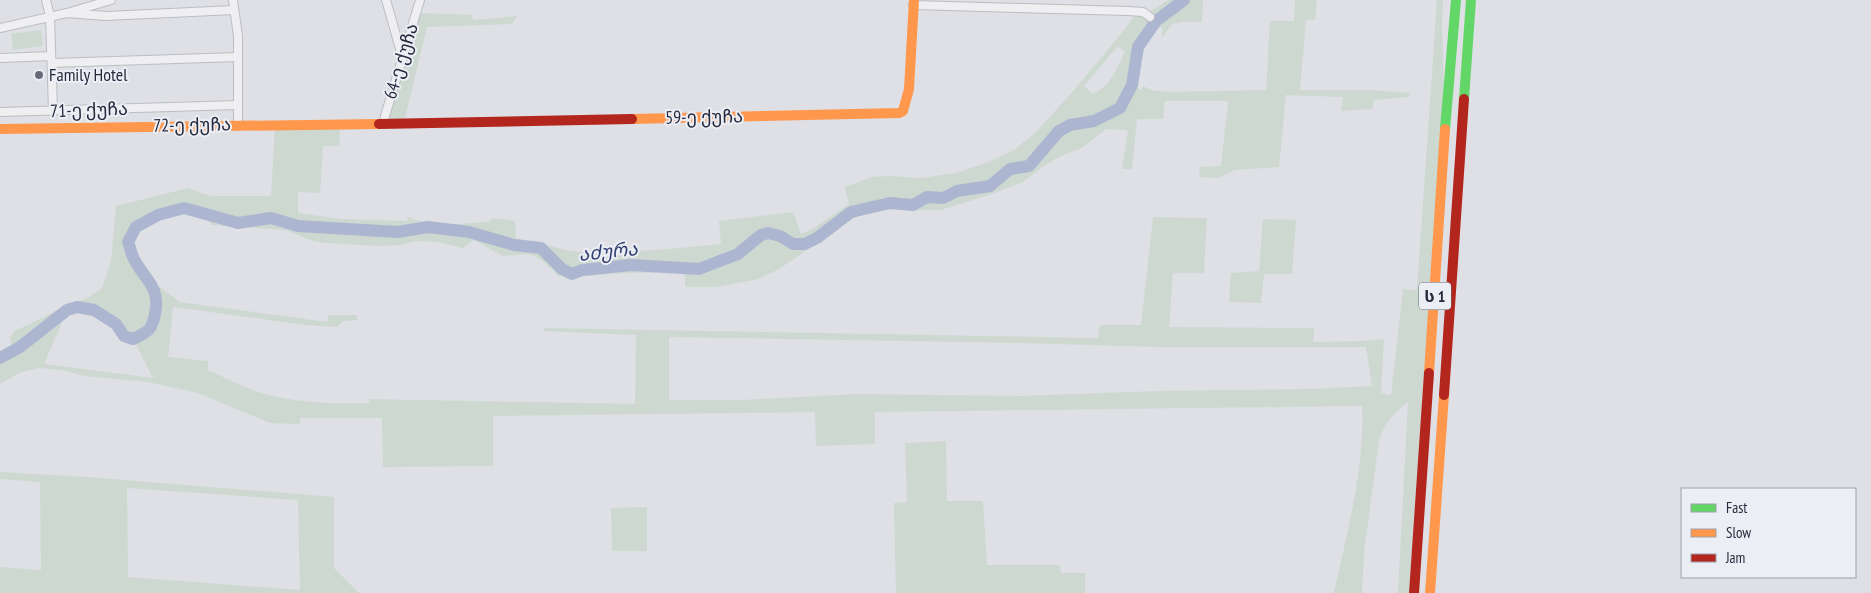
<svg xmlns="http://www.w3.org/2000/svg" width="1871" height="593" viewBox="0 0 1871 593" font-family="'PT Sans Narrow','Noto Sans Georgian',sans-serif">
<rect width="100%" height="100%" fill="#dfe0e5"/>
<!-- green -->
<path fill="#cdd8d0" fill-rule="evenodd" d="M1168,0H1181L1155,20L1148,13Z
M1187,0H1203L1202,22H1183L1172,24L1162,38V29L1157,22Z
M1295,0H1317L1315,20H1306L1300,90H1368L1410,93L1409,97L1374,100L1372,109L1341,111L1343,97L1286,95L1279,167L1235,170L1218,178L1199,177L1200,167L1221,166L1228,101H1165L1163,119H1137L1132,169H1122L1128,130L1106,129L1082,148L1061,156L1044,166L1023,182L989,195L941,210H913L896,208L878,209L854,218L779,269L759,279L717,287H685V272L626,273L572,277L559,276L543,261L534,256L528,254L503,256L474,240L463,248L438,242L414,241L402,245L379,246L325,243L312,241L286,230L210,225V215L184,208L158,215L136,227L128,242L134,258L149,279L180,302L327,322L328,315H357V320L343,321L337,327L305,325L173,307L168,357L208,361V370C228,379 248,390 269,395C299,403 338,404 369,403V399L635,404L636,335L544,331V328L1098,338L1100,325H1141L1153,217L1207,218L1204,273H1173L1169,327L1314,328L1313,342L1366,341L1384,339L1381,393L1391,395L1403,289L1417,290L1437,0H1443L1442,26L1444,94L1409,593H1398L1408,402C1392,415 1386,421 1379,440L1364,553L1362,593H1334C1347,532 1365,468 1362,406L875,412V444L816,446L815,412L493,416V466L383,467L382,418H300V424L270,423L198,393L148,382L84,376L66,371L40,368L21,372L0,384V358L13,351L10,337L15,331L68,305L88,298L102,288L111,261L116,206L188,188L210,196H271L275,126L340,125L339,146H323L320,193L298,192V213L342,219L408,221L407,216C430,229 462,223 488,222L493,218L515,221L516,238L571,251L611,255L636,251L669,249L721,244L719,221L793,212L801,234L814,228L849,204L845,187L872,177L890,176L921,178L957,173L988,162L1014,150L1036,132L1074,90L1125,29L1135,14H1142L1154,23L1138,47L1132,85L1141,90L1143,86L1151,90L1167,92L1266,90L1270,21H1294ZM1118,46L1125,52C1117,69 1110,86 1093,94L1084,86ZM77,307C91,310 103,314 115,323C123,330 122,335 133,339L153,378L44,364L67,311ZM669,337L1021,343L1158,347H1366L1372,386L1312,389L1159,391L1020,396L857,394L742,400H669Z
M418,13L472,15L473,20L517,16L512,24L427,27L404,122H396L387,118Z
M41,30L43,46L13,50L11,34Z
M1263,219L1296,220L1292,274H1264L1261,303L1229,302L1231,273L1259,271Z
M946,441L947,501H983L987,565H1060L1061,573H1085V593H896L894,503L907,502L905,443Z
M0,472L87,477L334,497V568L359,593H0V567L41,570L40,482L0,479ZM127,488L298,500L300,590L128,577Z
M647,507V551H612L611,508Z"/>
<g fill="none" stroke-linecap="round" stroke-linejoin="round">
<!-- river -->
<path stroke="#adb6d0" stroke-width="12" d="M0,358L20,347L67,310L77,307L94,310L116,324L124,336L133,339C148,332 152,330 155,314C161,285 143,279 133,257C131,252 130,247 128,242L136,227L158,215L184,208L238,223L271,218L298,226L398,232L428,227L469,232L514,245L541,248L562,269L572,274L582,270L631,265L699,269L738,254L761,235L768,233L780,236L793,244H805L817,238L851,212L890,203L913,205L927,197L943,198L957,191L990,186L1010,169L1029,166L1059,131L1070,125L1094,121L1120,108L1132,85L1138,47L1156,21L1184,0"/>
<!-- street casing -->
<g stroke="#bcbdc1" stroke-width="10">
<path id="street" d="M46,0L50,16L53,111
M233,0L238,36V125
M386,0L402,56
M913,5L1128,11L1143,12L1150,17
M67,13L106,16L234,10
M0,28L67,13L111,0
M0,58L51,56
M52,63L238,57
M0,112L238,105
M384,123L385,116L420,0"/>
</g>
<!-- street -->
<use href="#street" stroke="#efeff1" stroke-width="8"/>
<!-- fast -->
<path stroke="#63d668" stroke-width="10" d="M1464,99L1471,0
M1445,129L1456,0"/>
<!-- slow -->
<path stroke="#ff974d" stroke-width="10" d="M632,119L899,113L903,111L909,89L914,0
M0,129L379,124
M1429,373L1445,129
M1430,593L1444,395"/>
<!-- jam -->
<path stroke="#b3261e" stroke-width="10" d="M379,124L632,119
M1444,395L1464,99
M1414,593L1429,373"/>
</g>
<!-- markers -->
<circle fill="#676a78" stroke="#eceef5" stroke-width="2" cx="39" cy="75" r="5"/>
<g text-anchor="middle" stroke-width="4" stroke-linejoin="round" paint-order="stroke">
<!-- shield labels -->
<rect fill="#eceef5" stroke="#626574" stroke-width="1" x="1419" y="282.5" width="32" height="27" rx="4"/>
<g font-size="16" font-weight="bold" fill="#272a3d">
<text x="1435" y="302">ს 1</text>
</g>
<!-- street labels -->
<g font-size="18" fill="#272a3d" stroke="#eceef5">
<text transform="translate(401 61) rotate(-73)" y="6">64-ე ქუჩა</text>
<text transform="translate(89 110) rotate(-2)" y="6">71-ე ქუჩა</text>
<text transform="translate(704 117) rotate(-1)" y="6">59-ე ქუჩა</text>
<text transform="translate(192 125) rotate(-1)" y="6">72-ე ქუჩა</text>
</g>
<!-- poi labels -->
<g font-size="18" fill="#272a3d" stroke="#eceef5" text-anchor="start">
<text x="49" y="81">Family Hotel</text>
</g>
<!-- water labels -->
<g font-size="19" font-style="italic" fill="#313f71" stroke="#eceef5">
<text transform="translate(608 251) rotate(-6)" y="7">აძურა</text>
</g>
</g>
<!-- legend -->
<rect x="1681" y="488" width="175" height="90" fill="#eceef5" stroke="#9da0ab"/>
<rect x="1691" y="504" width="25" height="8" fill="#63d668" stroke="#9da0ab"/>
<text x="1726" y="513" font-size="15" fill="#272a3d">Fast</text>
<rect x="1691" y="529" width="25" height="8" fill="#ff974d" stroke="#9da0ab"/>
<text x="1726" y="538" font-size="15" fill="#272a3d">Slow</text>
<rect x="1691" y="554" width="25" height="8" fill="#b3261e" stroke="#9da0ab"/>
<text x="1726" y="563" font-size="15" fill="#272a3d">Jam</text>
</svg>
